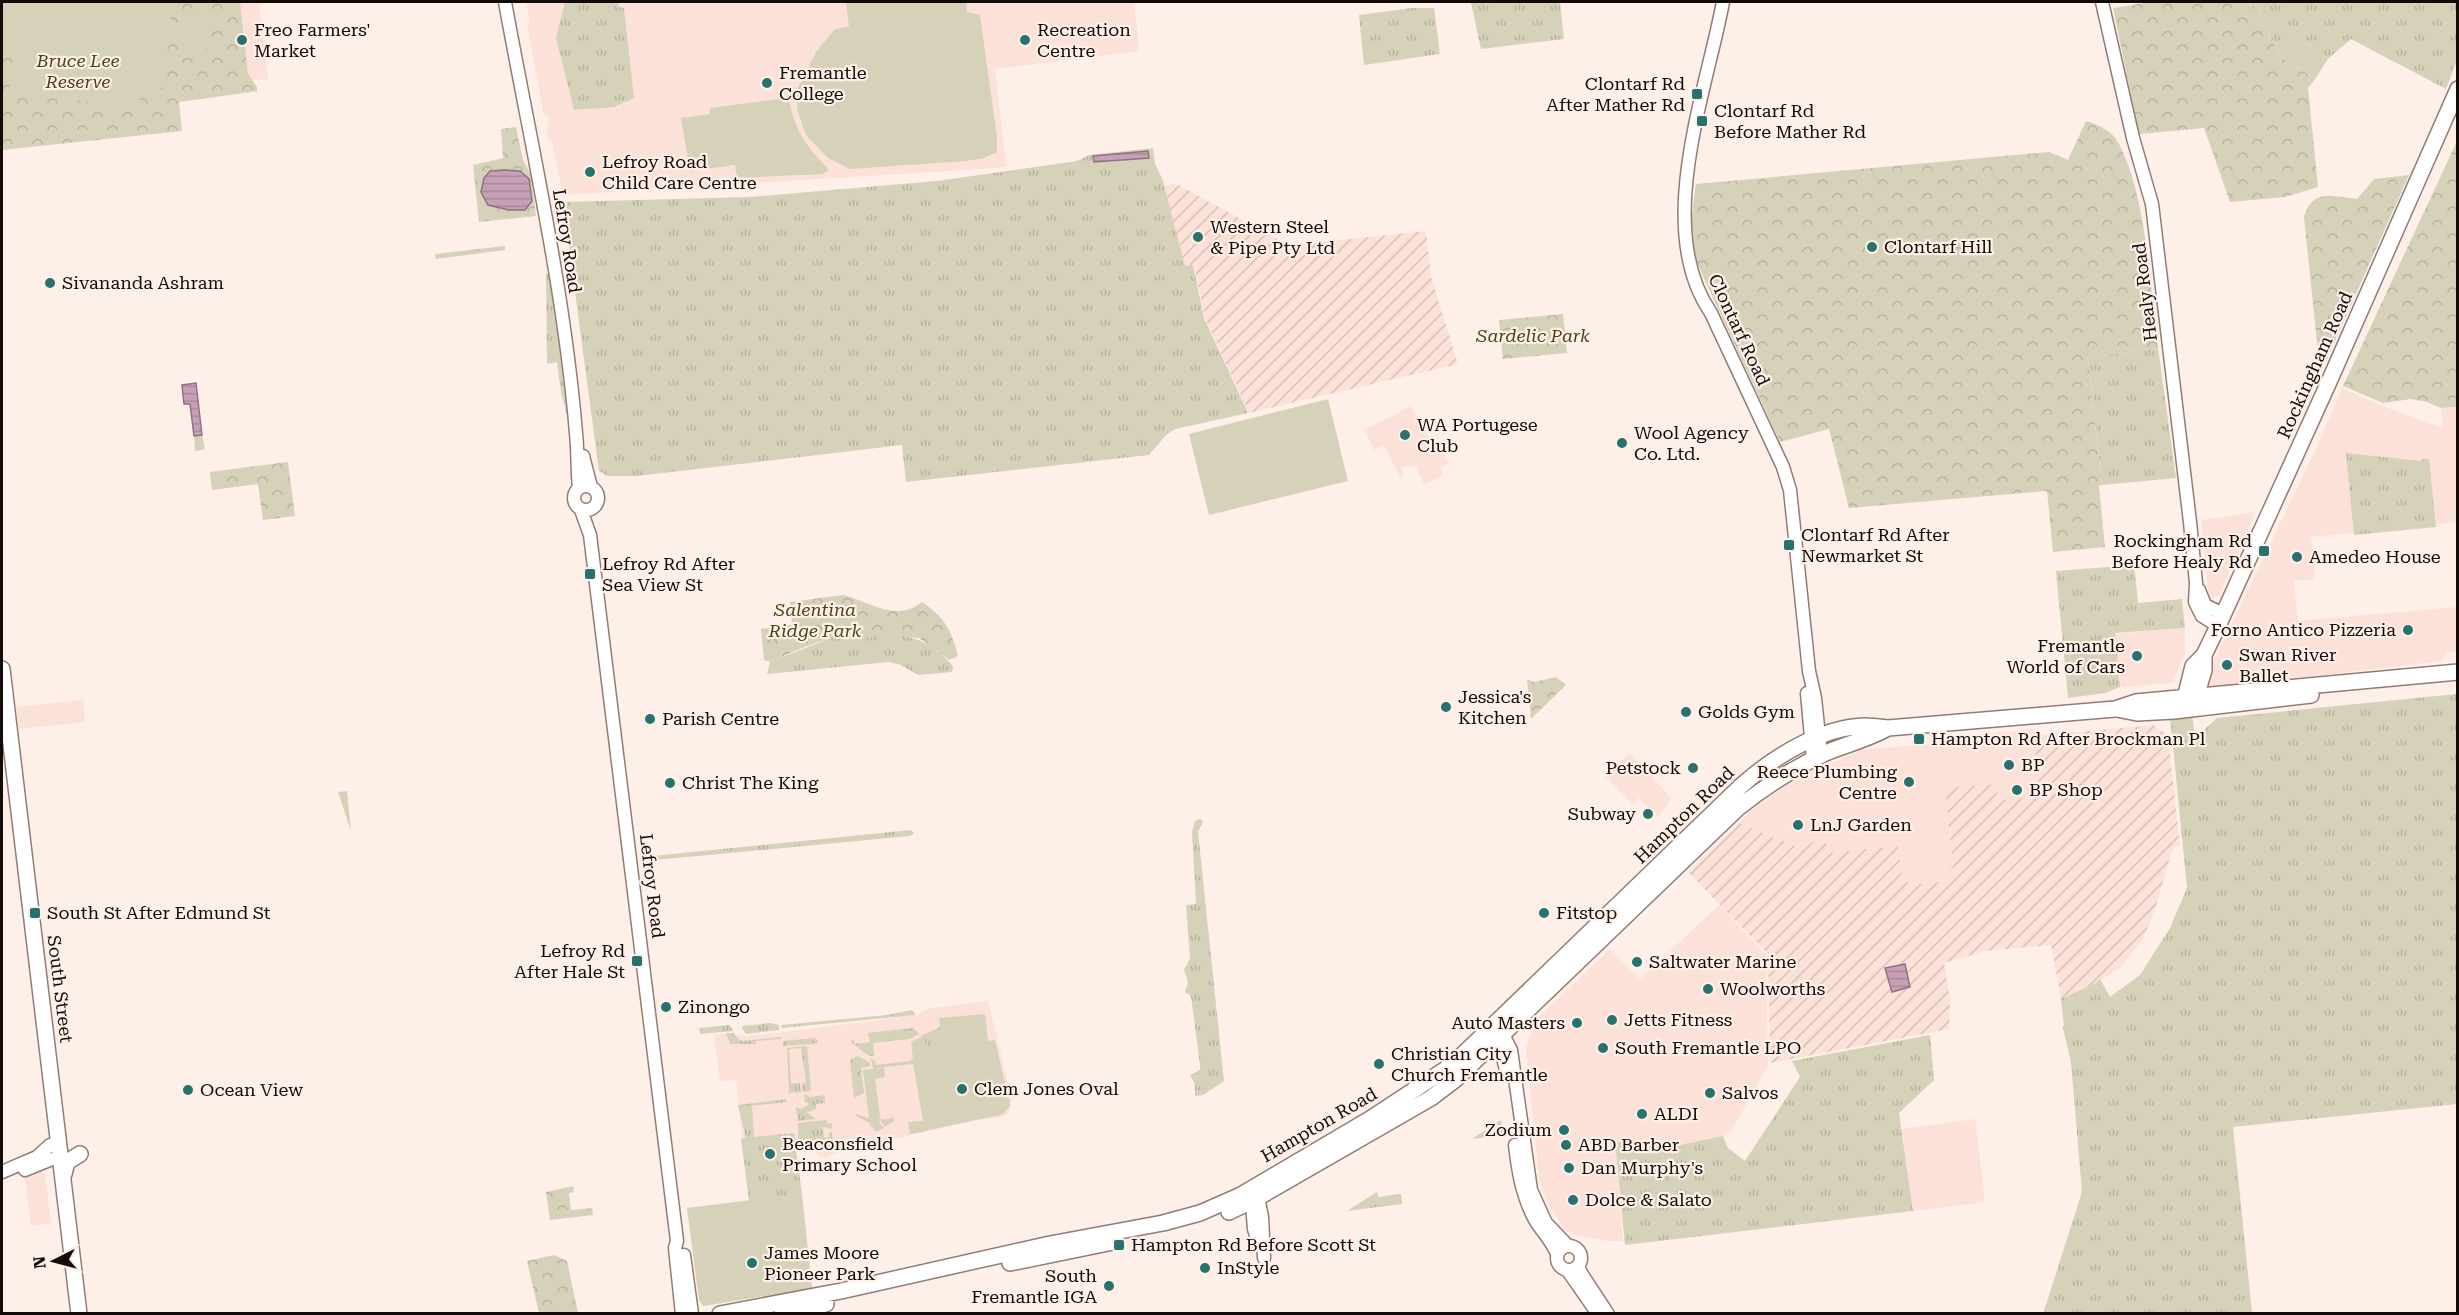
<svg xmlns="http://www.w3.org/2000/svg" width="2459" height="1315" viewBox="0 0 2459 1315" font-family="'Roboto Serif',serif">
<defs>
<pattern id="industrial-furrows" width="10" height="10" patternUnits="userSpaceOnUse" patternTransform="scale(1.5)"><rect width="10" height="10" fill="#fbe1d7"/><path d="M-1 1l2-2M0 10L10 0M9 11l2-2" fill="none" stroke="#d6c0b7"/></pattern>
<pattern id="grass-tufts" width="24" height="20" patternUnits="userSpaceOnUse" patternTransform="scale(1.5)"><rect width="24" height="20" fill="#d5d2b9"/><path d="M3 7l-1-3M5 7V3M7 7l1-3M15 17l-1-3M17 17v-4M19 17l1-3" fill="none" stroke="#b6b39e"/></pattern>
<pattern id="forest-crowns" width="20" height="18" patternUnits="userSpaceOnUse" patternTransform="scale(1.5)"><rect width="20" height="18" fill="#d5d2b9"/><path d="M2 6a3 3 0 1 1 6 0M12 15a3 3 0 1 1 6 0" fill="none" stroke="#b6b39e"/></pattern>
<pattern id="water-rules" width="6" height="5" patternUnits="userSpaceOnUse" patternTransform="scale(1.5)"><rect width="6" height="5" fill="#c6a0b5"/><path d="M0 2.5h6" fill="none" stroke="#a9889a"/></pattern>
</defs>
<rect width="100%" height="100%" fill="#feefe9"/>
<!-- built -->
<path fill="#fbe1d7" d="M211,2H259L268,79L230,82Z
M526,2H1134L1139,51L995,69L1006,166L996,168L563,195L552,142L548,140L546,127L549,126L548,116H544L527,25L530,24Z
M2342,388L2382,406L2443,428L2441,409L2457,407V522L2311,537L2315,579L2294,581L2298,621L2457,607V651L2448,652L2441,661L2298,678L2278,677L2251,685L2211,688L2207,684V675L2316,449Z
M1411,406L1429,437L1426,439L1430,448L1438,441L1449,463L1440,468L1443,475L1424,485L1415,466L1411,467L1409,465L1401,469L1404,475L1400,477L1384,445L1374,450L1364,430Z
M2256,512L2219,595L2212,599L2209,597L2201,520Z
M2185,628V654L2172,683L2121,687L2115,634Z
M83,700L85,722L19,729L16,707Z
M2034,729L2040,796L1998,800L1996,784L1945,788L1953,867L1941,882L1911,885L1902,878L1898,846L1827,853L1824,838L1800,848L1739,823L1756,806L1802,775L1862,750L1945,743L1958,741L1961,736Z
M1630,753L1672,799L1658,817L1639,798L1632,804L1605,776Z
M1719,905L1766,955L1768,1066L1733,1128L1723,1136L1660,1149L1615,1142L1623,1241H1607L1576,1235L1566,1231L1545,1198L1539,1179L1526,1047L1537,1019L1610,949L1640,979Z
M988,1001L1012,1100L1008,1114L999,1118L976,1120L838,1152L825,1158L820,1157L812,1148L796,1151L812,1288L703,1306L699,1300L687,1208L749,1200L736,1080L720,1081L714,1035L724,1034L746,1036L785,1032L918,1015L926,1009Z
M1975,1119L1985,1202L1913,1211L1902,1129Z
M41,1172L45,1174L51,1223L31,1226L25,1178Z"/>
<!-- industrial -->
<path fill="url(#industrial-furrows)" d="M1175,183L1281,241L1303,244L1426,231L1431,277L1458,364L1249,413L1205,318L1194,265L1185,266L1183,259L1161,262L1142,193Z
M2154,725L2168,736L2180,846L2173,847L2156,906L2144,937L2120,968L2096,983L2061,999L2051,945L1985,951L1944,963L1950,1000L1949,1029L1770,1063L1768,954L1688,872L1739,823L1800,848L1825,837L1827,853L1898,846L1902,878L1911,885L1941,882L1953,867L1945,788L1996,784L1998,800L2040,796L2034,736Z"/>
<!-- grass -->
<path fill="url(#grass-tufts)" d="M565,2H618L619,7L624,8L634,98L614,107L574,110L556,38Z
M1485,2H1560L1564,39L1481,49L1471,3Z
M2246,2H2457V60L2446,89L2351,39L2328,59L2292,35L2279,55L2258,8Z
M1412,8H1434L1440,54L1364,65L1359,15Z
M1153,148L1155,164L1162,178L1185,266L1193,265L1204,318L1248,413L1175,429L1166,435L1149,455L906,482L902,445L637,476H607L599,471L563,202L749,197L937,181L1077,161L1089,155Z
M505,246V250L436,259L435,254Z
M551,273L569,423L561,393L557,362L547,364L546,274Z
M2158,348L2176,478L2102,485L2088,357Z
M2346,453L2420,461L2423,459H2429L2436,527L2354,535Z
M2134,565L2138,603L2182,599L2185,628L2115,633L2120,687L2105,693L2068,698L2056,571Z
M847,635C856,640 864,637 874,636C911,632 929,641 953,666L952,672L918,675L901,665L889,662L767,674L770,662L831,638Z
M2457,694V1104L2233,1127L2252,1313L2043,1314L2082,1192L2071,1062L2063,1028L2064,1026L2061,999L2096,983L2100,979L2110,997L2140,975L2170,928L2187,888L2170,717L2192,714L2195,738L2217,718Z
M1201,819L1203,822L1198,832L1224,1081L1203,1095L1195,1096V1084L1190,1075L1200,1070V1065L1191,996L1185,992L1188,983L1184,969L1190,959L1186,905L1196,904L1192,832L1195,821Z
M911,830L914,833L910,836L644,861L643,857Z
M912,1010L916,1015L782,1028L781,1025L887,1015Z
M770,1023L779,1025V1030L746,1034L742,1028V1026Z
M730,1025L733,1031L700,1034L699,1028Z
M940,1027L942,1046L927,1047L921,1036Z
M913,1028L919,1034L910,1039L873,1043L874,1056H869L851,1042L853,1039L854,1044L870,1042L868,1033Z
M726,1033H734L737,1038L742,1041L781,1037L782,1039L756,1041V1044H730Z
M1930,1035L1934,1080L1899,1113L1913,1211L1625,1245L1615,1141L1660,1149L1723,1136L1728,1148L1745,1161L1800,1077L1792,1061Z
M815,1038L818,1042L813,1044L783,1046V1041Z
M807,1046L811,1091L803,1092L802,1083L806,1082L801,1048L789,1049L791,1083H800L801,1092L789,1093L787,1048Z
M804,1094L810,1097L825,1095V1103L816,1104V1109L808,1112L805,1111L816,1119L798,1121L796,1107L801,1109L808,1105V1103L805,1102Z
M786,1099V1102L752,1106L754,1137L794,1133L796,1147L798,1146V1123L827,1120V1124L832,1123V1129L823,1127L824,1138L829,1137V1132H832L834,1150L827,1145L810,1147V1142L806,1139V1149L796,1150L802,1194L749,1201L741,1139L746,1138L738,1105Z
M1501,1120L1503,1135L1472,1139L1499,1121Z
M923,1121L925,1131L910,1134L908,1122Z
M1377,1192L1378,1197L1401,1194L1402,1204L1347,1211Z"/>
<!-- forest -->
<path fill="url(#forest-crowns)" d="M2,2H240L248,74L257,87V91L179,102L182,131L2,150Z
M2151,2H2245L2258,8L2279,55L2315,79L2308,88L2318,187L2285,197L2230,202L2204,128L2139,134L2113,8Z
M2086,121C2099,125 2113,131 2119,144C2147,198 2150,287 2158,348L2088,357L2102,485L2099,486L2105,547L2053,552L2047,491L1849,508L1829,429L1780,442L1696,261L1690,230L1696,184L2049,152L2068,160Z
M516,127L523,160L531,175L536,216L479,222L473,165L503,158L501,129Z
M2457,141V407L2441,408L2427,402L2411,399L2383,403L2343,386Z
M2409,175L2326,361L2319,362L2304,217C2313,187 2334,197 2357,199L2374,179Z
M1563,314L1567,353L1503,359L1499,320Z
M202,435L205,449L195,451L194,436Z
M288,462L295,516L263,520L258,484L212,490L210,472Z
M843,595C871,602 896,623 922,602C945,618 951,629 958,656L949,660L919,638L892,635L854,639C835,630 790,654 770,662L764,660L761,629L792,625L790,602Z
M1556,677L1566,685L1531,719L1527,679L1534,682Z
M858,1056L870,1063V1066L861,1068L864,1093L854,1098L850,1060Z
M573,1186L574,1192L569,1193L571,1210L592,1208L593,1215L550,1220L546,1192Z
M554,1255L567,1261L578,1313H539L527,1261Z"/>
<!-- garden -->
<path fill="#d5d2b9" d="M2,2H173L168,38L158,37L157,43L167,44L161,91L142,89L139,108L9,91L15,38L2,36Z
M846,2H966L967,12L980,15L997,138V152L984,158L966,161L850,169L828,158L806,135L797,109V90L816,52L834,30L849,26Z
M185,10L212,14L205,60L179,57Z
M2292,35L2328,59L2315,79L2279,55Z
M788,98C797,134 804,143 829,170L822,174L737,178L735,165L690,171L681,118L710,114V108Z
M1328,399L1348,481L1209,515L1189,434Z
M347,791L351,831L338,792Z
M985,1014L988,1041L995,1040L1010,1105L1004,1114L925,1131L913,1064L884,1067L885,1077L875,1079L880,1117L881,1120L892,1118L893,1115L894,1121L885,1127L879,1118L880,1124L884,1128L876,1132L868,1122L856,1116V1114L869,1118L863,1070L873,1069L872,1062L869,1058L875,1061L876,1065L910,1061L913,1058L911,1042L921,1037L927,1047L942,1046L939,1018Z
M802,1194L812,1288L703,1306L699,1300L687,1208Z"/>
<!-- water -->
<path fill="url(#water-rules)" stroke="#907381" stroke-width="1.5" d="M1148,151L1149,158L1094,162L1093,156Z
M504,170L520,171L529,179L532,201L525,210H509L488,205L481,192L484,178L490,171Z
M196,383L202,435L194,436L190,404H184L182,385Z
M1905,964L1910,987L1892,992L1885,968Z"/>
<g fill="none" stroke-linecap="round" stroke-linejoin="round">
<!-- minor casing -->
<g stroke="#927d75" stroke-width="15">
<path id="minor" d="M505,2C531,145 564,288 576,433C578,452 577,470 579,488
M1723,2C1706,93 1653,229 1711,313L1783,467L1790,490L1809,671L1815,698L1821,755
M2102,2L2133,138L2152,204L2190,522L2196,583L2195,602L2202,616L2218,626
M583,456L591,487
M574 498a12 12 0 1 1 24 0a12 12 0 1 1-24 0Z
M581,510L590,535L677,1241L675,1248L682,1314
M2199,590L2205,605L2223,614
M1807,693L1813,759
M1499,1027L1511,1050L1531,1190L1546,1223L1568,1246
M1490,1036L1502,1054L1507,1074
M1515,1145C1518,1171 1522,1195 1534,1218C1541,1231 1552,1240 1557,1254
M25,1170L52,1159
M2,1172L37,1157L50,1145
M1252,1196L1258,1197L1262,1217L1264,1258
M1252,1204L1254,1229L1259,1245
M1557 1258a12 12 0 1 1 24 0a12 12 0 1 1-24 0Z
M684,1255L692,1314
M1578,1266L1581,1273L1608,1314
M1568,1271L1598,1314"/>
</g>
<!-- major casing -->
<g stroke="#927d75" stroke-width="18">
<path id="major" d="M2,669L79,1314
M2194,704L2204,670V655
M2117,709L2137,713L2174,711L2311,695
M2182,710L2193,666L2204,655L2218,626L2328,384L2458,89
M64,1174L67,1162L80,1154
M1229,1212L1252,1201L1431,1098L1456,1079L1738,808C1766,786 1795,767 1828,752C1848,744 1868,739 1888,728
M1010,1263L1113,1242
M720,1314L841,1291L1050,1244L1163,1223L1200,1213L1241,1195L1370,1119L1452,1065L1741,786C1772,758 1821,727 1865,726C1872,726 1880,727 1888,728L2115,709L2136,702L2458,672
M782,1314L826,1304"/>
</g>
<!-- minor -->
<use href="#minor" stroke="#fff" stroke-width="12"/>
<!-- major -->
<use href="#major" stroke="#fff" stroke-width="15"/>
</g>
<!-- markers -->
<g fill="#28726d" stroke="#feefe9" stroke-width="2">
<circle cx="242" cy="40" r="6"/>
<circle cx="1025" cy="40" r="6"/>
<circle cx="767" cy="83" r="6"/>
<rect x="1691" y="88" width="12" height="12" rx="3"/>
<rect x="1696" y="115" width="12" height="12" rx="3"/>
<circle cx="590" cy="172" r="6"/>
<circle cx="1198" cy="237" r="6"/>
<circle cx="1872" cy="247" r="6"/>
<circle cx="50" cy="283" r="6"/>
<circle cx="1405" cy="435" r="6"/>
<circle cx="1622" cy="443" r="6"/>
<rect x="1783" y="539" width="12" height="12" rx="3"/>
<rect x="2258" y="545" width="12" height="12" rx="3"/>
<circle cx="2297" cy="557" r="6"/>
<rect x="584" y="568" width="12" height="12" rx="3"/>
<circle cx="2408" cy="630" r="6"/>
<circle cx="2137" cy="656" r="6"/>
<circle cx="2227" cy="665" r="6"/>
<circle cx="1446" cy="707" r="6"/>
<circle cx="1686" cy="712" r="6"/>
<circle cx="650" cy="719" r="6"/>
<rect x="1913" y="733" width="12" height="12" rx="3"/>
<circle cx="2009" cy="765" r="6"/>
<circle cx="1693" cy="768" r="6"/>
<circle cx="1909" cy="782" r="6"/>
<circle cx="670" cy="783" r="6"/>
<circle cx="2017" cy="790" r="6"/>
<circle cx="1648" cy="814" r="6"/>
<circle cx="1798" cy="825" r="6"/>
<rect x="29" y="907" width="12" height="12" rx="3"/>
<circle cx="1544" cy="913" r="6"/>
<rect x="631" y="955" width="12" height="12" rx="3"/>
<circle cx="1637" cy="962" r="6"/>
<circle cx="1708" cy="989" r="6"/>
<circle cx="666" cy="1007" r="6"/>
<circle cx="1612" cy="1020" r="6"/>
<circle cx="1577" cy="1023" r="6"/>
<circle cx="1603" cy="1048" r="6"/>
<circle cx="1379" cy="1064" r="6"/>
<circle cx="962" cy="1089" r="6"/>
<circle cx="188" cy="1090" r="6"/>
<circle cx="1710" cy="1093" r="6"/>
<circle cx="1642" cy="1114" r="6"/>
<circle cx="1564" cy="1130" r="6"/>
<circle cx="1566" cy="1145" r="6"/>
<circle cx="770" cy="1154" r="6"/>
<circle cx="1569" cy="1168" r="6"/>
<circle cx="1573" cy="1200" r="6"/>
<rect x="1113" y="1239" width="12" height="12" rx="3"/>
<circle cx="752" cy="1263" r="6"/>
<circle cx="1205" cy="1268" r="6"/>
<circle cx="1109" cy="1286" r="6"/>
</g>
<g text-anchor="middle" stroke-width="4.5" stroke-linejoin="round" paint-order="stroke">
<!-- poi labels -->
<g font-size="18" fill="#130b08" stroke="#feefe9" text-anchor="start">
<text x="254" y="36">Freo Farmers'<tspan x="254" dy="21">Market</tspan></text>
<text x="1037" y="36">Recreation<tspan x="1037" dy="21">Centre</tspan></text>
<text x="779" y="79">Fremantle<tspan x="779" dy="21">College</tspan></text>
<text x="1685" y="90" text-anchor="end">Clontarf Rd<tspan x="1685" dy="21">After Mather Rd</tspan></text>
<text x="1714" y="117">Clontarf Rd<tspan x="1714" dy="21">Before Mather Rd</tspan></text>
<text x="602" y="168">Lefroy Road<tspan x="602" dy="21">Child Care Centre</tspan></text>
<text x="1210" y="233">Western Steel<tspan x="1210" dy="21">&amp; Pipe Pty Ltd</tspan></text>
<text x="1884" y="253">Clontarf Hill</text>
<text x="62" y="289">Sivananda Ashram</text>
<text x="1417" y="431">WA Portugese<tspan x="1417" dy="21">Club</tspan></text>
<text x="1634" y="439">Wool Agency<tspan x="1634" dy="21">Co. Ltd.</tspan></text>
<text x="1801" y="541">Clontarf Rd After<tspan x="1801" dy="21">Newmarket St</tspan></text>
<text x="2252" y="547" text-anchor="end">Rockingham Rd<tspan x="2252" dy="21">Before Healy Rd</tspan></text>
<text x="2309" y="563">Amedeo House</text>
<text x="602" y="570">Lefroy Rd After<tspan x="602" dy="21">Sea View St</tspan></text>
<text x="2396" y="636" text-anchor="end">Forno Antico Pizzeria</text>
<text x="2125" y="652" text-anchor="end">Fremantle<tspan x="2125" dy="21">World of Cars</tspan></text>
<text x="2239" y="661">Swan River<tspan x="2239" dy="21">Ballet</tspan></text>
<text x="1458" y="703">Jessica's<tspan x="1458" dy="21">Kitchen</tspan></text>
<text x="1698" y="718">Golds Gym</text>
<text x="662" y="725">Parish Centre</text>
<text x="1931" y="745">Hampton Rd After Brockman Pl</text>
<text x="2021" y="771">BP</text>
<text x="1681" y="774" text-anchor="end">Petstock</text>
<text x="1897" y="778" text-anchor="end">Reece Plumbing<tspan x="1897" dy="21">Centre</tspan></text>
<text x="682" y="789">Christ The King</text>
<text x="2029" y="796">BP Shop</text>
<text x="1636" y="820" text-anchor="end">Subway</text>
<text x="1810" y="831">LnJ Garden</text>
<text x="47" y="919">South St After Edmund St</text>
<text x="1556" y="919">Fitstop</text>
<text x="625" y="957" text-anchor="end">Lefroy Rd<tspan x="625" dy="21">After Hale St</tspan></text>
<text x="1649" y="968">Saltwater Marine</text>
<text x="1720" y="995">Woolworths</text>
<text x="678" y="1013">Zinongo</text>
<text x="1624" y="1026">Jetts Fitness</text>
<text x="1565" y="1029" text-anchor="end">Auto Masters</text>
<text x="1615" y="1054">South Fremantle LPO</text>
<text x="1391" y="1060">Christian City<tspan x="1391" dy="21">Church Fremantle</tspan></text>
<text x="974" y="1095">Clem Jones Oval</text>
<text x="200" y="1096">Ocean View</text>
<text x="1722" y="1099">Salvos</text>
<text x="1654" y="1120">ALDI</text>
<text x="1552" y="1136" text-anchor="end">Zodium</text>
<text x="782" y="1150">Beaconsfield<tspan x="782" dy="21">Primary School</tspan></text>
<text x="1578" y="1151">ABD Barber</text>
<text x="1581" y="1174">Dan Murphy's</text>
<text x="1585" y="1206">Dolce &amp; Salato</text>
<text x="1131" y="1251">Hampton Rd Before Scott St</text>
<text x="764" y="1259">James Moore<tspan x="764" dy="21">Pioneer Park</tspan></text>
<text x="1217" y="1274">InStyle</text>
<text x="1097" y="1282" text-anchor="end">South<tspan x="1097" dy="21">Fremantle IGA</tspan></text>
</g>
<!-- park labels -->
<g font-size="18" font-style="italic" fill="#4b4415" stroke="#feefe9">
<text x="78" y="67">Bruce Lee<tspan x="78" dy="21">Reserve</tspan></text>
<text x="1533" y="342">Sardelic Park</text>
<text x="815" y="616">Salentina<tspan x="815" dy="21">Ridge Park</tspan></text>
</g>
<!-- street labels -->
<g font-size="18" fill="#130b08" stroke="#feefe9">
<text transform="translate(567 241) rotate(81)" y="6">Lefroy Road</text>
<text transform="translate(2145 292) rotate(-97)" y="6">Healy Road</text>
<text transform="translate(1739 330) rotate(65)" y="6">Clontarf Road</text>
<text transform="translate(2315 365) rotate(-66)" y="6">Rockingham Road</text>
<text transform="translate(1684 815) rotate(-44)" y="6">Hampton Road</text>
<text transform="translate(652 886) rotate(83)" y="6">Lefroy Road</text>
<text transform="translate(60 989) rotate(83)" y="6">South Street</text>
<text transform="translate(1319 1125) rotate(-30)" y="6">Hampton Road</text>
</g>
</g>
<!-- border -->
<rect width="2459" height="1315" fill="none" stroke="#130b08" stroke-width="6"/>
<!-- north arrow -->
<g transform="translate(54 1261) rotate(264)" stroke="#feefe9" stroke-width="4.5" paint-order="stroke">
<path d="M0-4.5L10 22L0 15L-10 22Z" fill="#130b08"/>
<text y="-9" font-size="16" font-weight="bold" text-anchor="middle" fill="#130b08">N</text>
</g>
</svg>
